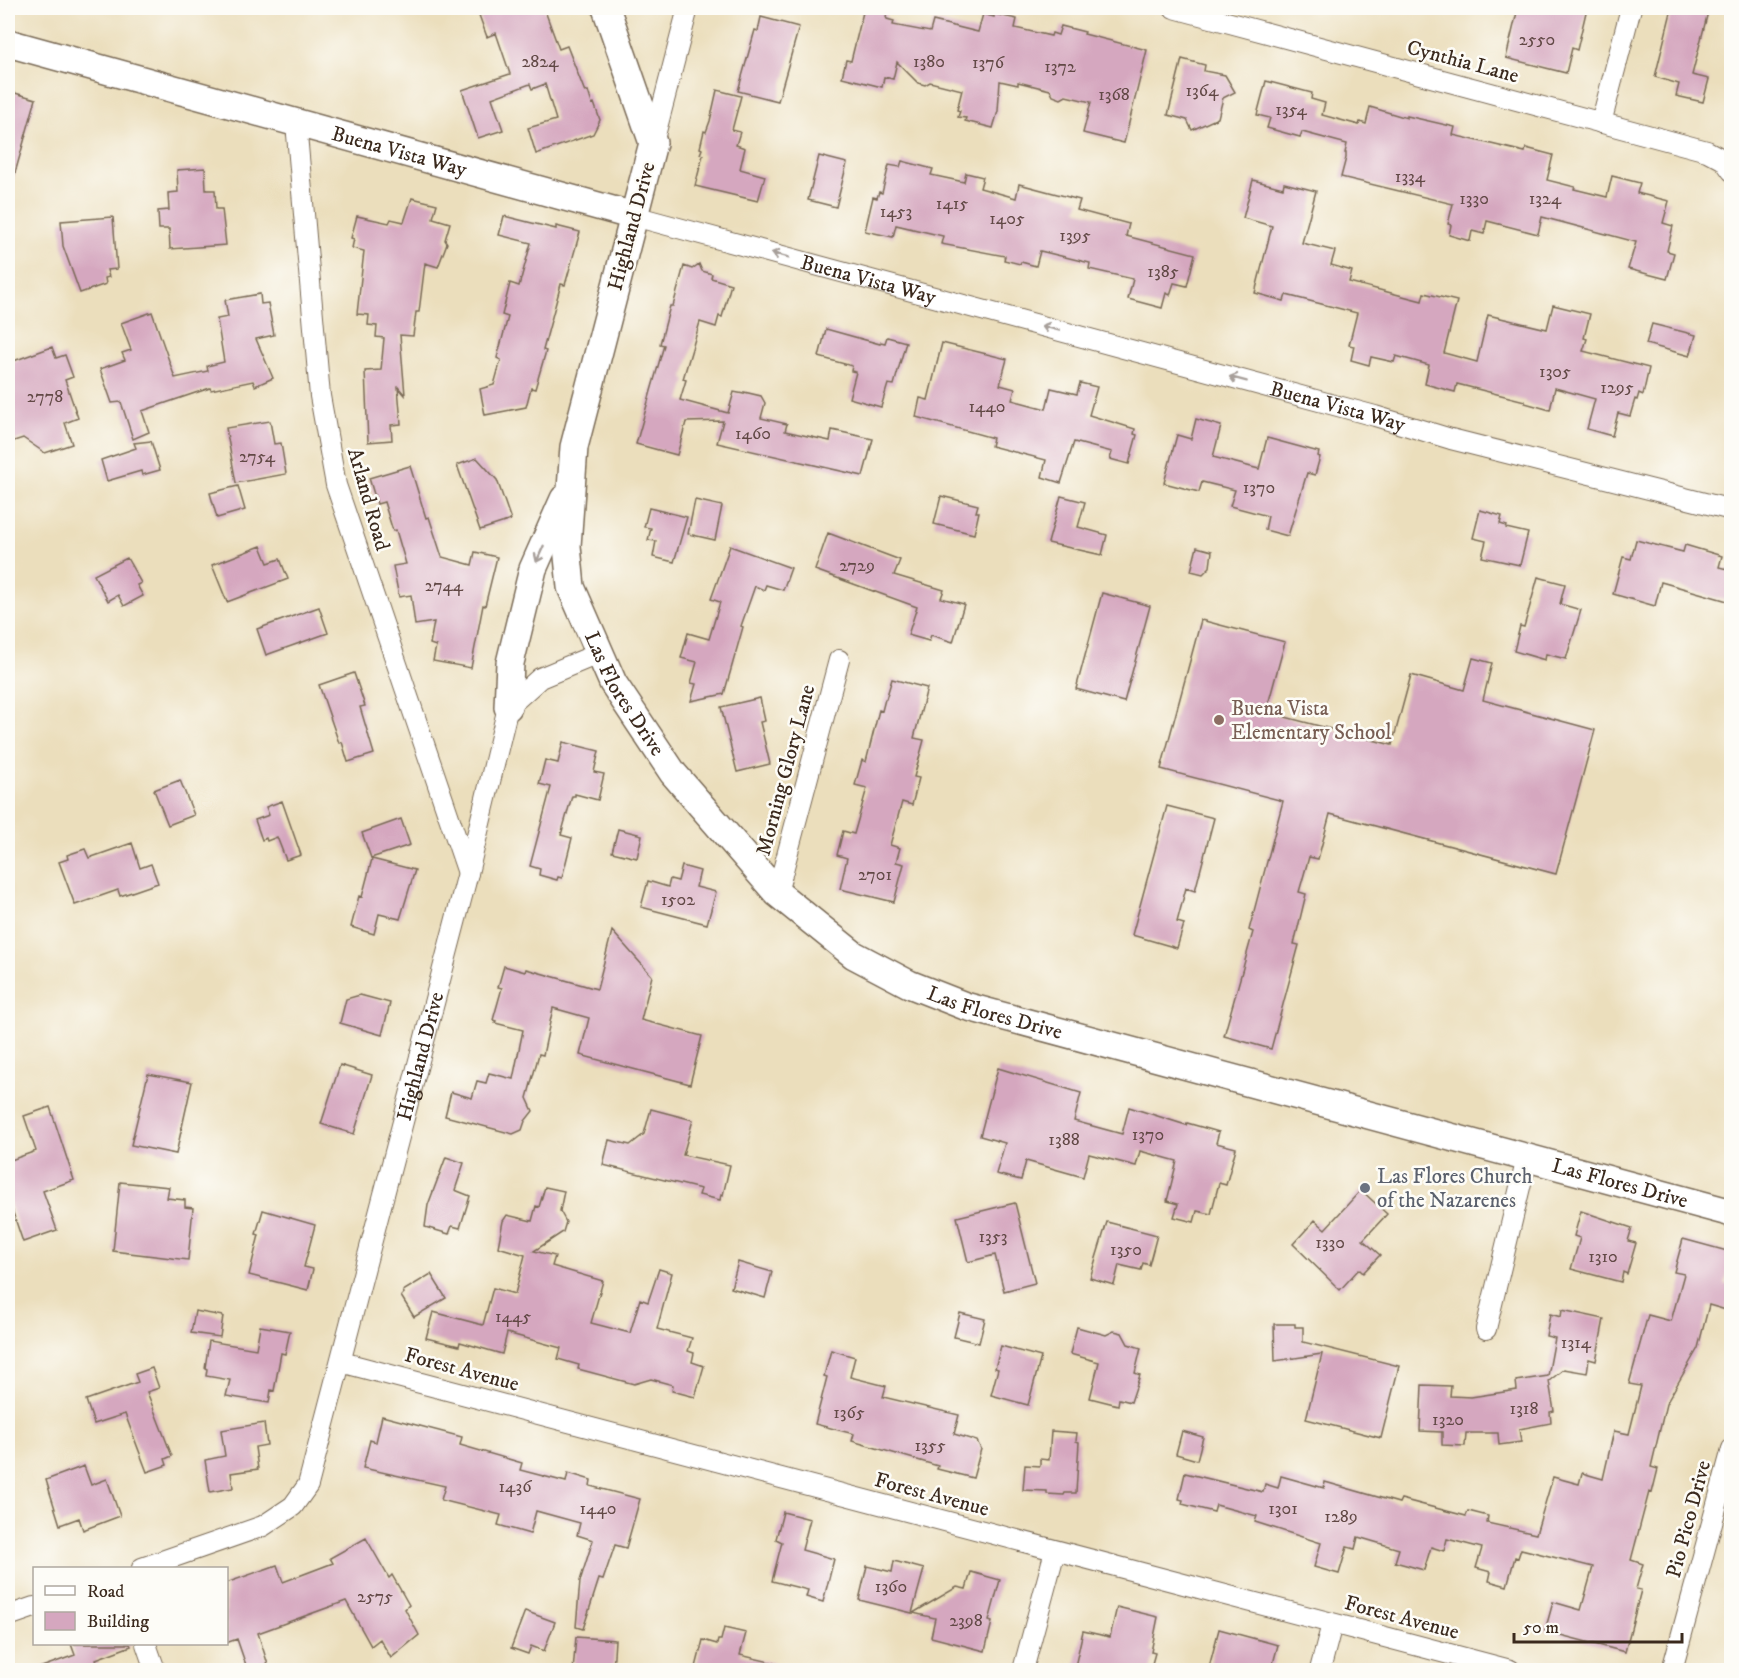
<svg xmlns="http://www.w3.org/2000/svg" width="1739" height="1678" viewBox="0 0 1739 1678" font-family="'IM FELL DW Pica',serif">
<rect width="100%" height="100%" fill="#fdfcf7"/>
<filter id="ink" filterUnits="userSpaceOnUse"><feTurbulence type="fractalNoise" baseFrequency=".0167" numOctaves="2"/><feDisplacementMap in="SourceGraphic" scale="12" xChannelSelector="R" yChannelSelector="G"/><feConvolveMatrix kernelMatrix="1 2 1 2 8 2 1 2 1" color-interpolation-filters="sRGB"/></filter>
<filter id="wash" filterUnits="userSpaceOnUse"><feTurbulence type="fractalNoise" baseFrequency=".008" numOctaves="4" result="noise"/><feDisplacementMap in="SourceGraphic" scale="24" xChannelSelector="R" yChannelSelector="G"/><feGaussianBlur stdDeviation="1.35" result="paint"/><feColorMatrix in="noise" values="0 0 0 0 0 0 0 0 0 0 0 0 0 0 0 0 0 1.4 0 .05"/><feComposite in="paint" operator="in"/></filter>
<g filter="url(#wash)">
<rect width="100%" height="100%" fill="#ebdebc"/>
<g id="blocks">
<!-- building -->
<path fill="#d5a7bf" d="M500,8H544L559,49L567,46L585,92L588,91L592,104L594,103L600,120L593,134L536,154L528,128L556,120L545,84L532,89L530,84L492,98L503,130L478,138L462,90L510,74L496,33L487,37L479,15Z
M864,8H888L886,17L887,19L894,21L893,25L930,32L933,21L978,32L983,14L994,17V14L1017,19L1015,28L1051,36L1052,33L1058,35L1061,26L1085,32L1084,34L1147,50L1124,143L1083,133L1091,102L1066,96L1061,99L1053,96L1050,90L1018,82V85L1000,81L998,111L993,128L965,121L966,118L958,117L960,111L957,110L962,90L930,82L925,85L918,83L897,62L893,79L884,77L882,87L842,77L846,60L851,61Z
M1518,8H1587L1577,50L1572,48L1566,73L1506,58Z
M1672,8H1709L1692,75L1709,79L1703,102L1676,96L1679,84L1655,77Z
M761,17L799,27L778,101L738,91L755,30L758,31Z
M1182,59L1205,65L1204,71L1225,75L1235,92L1223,98L1218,118L1192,130L1187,120L1168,115Z
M1266,81L1312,93L1311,99L1325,103L1322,115L1359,125L1360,122L1366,124L1370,107L1407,118V116L1455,127L1453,135L1525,152L1526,148L1553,155L1547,180L1575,187L1574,189L1607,197L1612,176L1640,183L1637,193L1669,201L1663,223L1673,226L1667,251L1674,253L1667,279L1628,269L1636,242L1542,217L1538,234L1487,221L1484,234L1472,231L1470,241L1449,235L1451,225L1448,224L1453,204L1341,177L1346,158V153H1345L1347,144L1302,132L1300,137L1267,128L1270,118L1257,115Z
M717,90L741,96L732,130L740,132L736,145L745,148L740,169L765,176L758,201L695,186L703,155L700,154L702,149L700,148L704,131L706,132L710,121Z
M8,91L36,99L13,180H8Z
M819,156L847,163L836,207L808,200Z
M902,161L933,169L931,175L964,182L966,173L983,177L980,188L1016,198L1019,184L1080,200L1077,210L1129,224L1126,236L1195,254L1187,286L1174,283L1170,295L1166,293L1162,308L1128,299L1133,279L1089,269L1090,263L1040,251L1036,266L1021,262L1020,264L1004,260L1005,256L941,244L943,236L896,225L893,237L865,231L873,197L877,198L879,192L882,193L889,165L900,167Z
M205,168L206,190H215L216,209H222L226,245L170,249L169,229H159L158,211L169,210L168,193L178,192L177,170Z
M1253,180L1283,188L1284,183L1316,191L1302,243L1335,251L1331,265L1352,271L1349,282L1422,301L1424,293L1457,301L1444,353L1477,362L1488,315L1547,329L1553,305L1590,314L1584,338L1587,339L1583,351L1649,368L1643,395L1639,393L1637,400L1635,399L1630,416L1618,413L1612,436L1587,429L1595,399L1555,388L1550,410L1525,403V401L1457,384L1455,392L1425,384L1429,365L1396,356L1394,362L1371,357L1369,365L1351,360L1354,346L1349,345L1357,313L1286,295L1284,301L1255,293L1272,226L1243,218Z
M412,198L437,204L433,218L450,223L445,240L447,243L438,267L425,263L419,312H416L413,336L400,335L405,395L398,387L401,424L391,425L392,440L368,442L365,371L381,370L384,338L376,337L377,326L368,325L369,315L357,314L364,251L352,248L354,239L351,238L357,216L389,223L391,219L404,222Z
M504,216L556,229V226L580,232L565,285L561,284L543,350L546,351L535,389L531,388L526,407L485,415L480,389L494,385L501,360L497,358L508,317L502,315L510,283L519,286L531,243L499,235Z
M113,217L117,269L107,270L109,277L105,278L106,284L80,293L63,246L61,221Z
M699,264L702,271L712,274L711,278L731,284L722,317L719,316L716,327L700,322L683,379L686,380L680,400L728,413L734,392L744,394V392L761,396L765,403L761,418L787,424L785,431L830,441L832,430L873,439L863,476L717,443L723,421L686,422L677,455L636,444L664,345L660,344L670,306H673L684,266L692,269Z
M260,294L261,304L268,303L274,335L256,339L273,378L255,386L253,381L211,390L210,388L142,411L149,432L133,439L121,402L112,403L100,369L125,360L122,353L131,350L121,323L152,312L175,378L208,371L207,366L224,362L217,319L228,317L225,300Z
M1652,324L1696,335L1690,356L1646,344Z
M826,329L880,344L881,342L885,343L887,337L906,342L894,385L888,384L881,407L849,398L856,372L851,371L852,366L819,357Z
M942,343L1007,359L1000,385L1015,389L1012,400L1046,409L1051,388L1077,394L1080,383L1097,387L1089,415L1135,429L1134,434L1137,435L1129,464L1110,459L1112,452L1074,442L1061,483L1042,477L1046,460L991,446L993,438L916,417L920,398L928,400Z
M52,347L56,358L65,355L73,377L65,380L78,418L65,423L72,444L45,453L23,438L8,443V363Z
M1196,419L1221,426L1213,457L1259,469L1267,438L1319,452L1318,456L1320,457L1315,475L1307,473L1288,536L1265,530L1268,516L1230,506L1235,490L1202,482L1199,492L1164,483L1177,435L1191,439Z
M270,421L274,444L281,443L286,474L236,483L226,428Z
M151,441L160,470L142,475L141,471L107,481L101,460L136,448L134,443Z
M477,458L497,480L511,520L480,530L457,465Z
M410,466L426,518L429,517L442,557L472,565L475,552L497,557L485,606L483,605L471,668L433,661L436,646L430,644L434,622L415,625L411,595L399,597L393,566L406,564L396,530L393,531L384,502L377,504L369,478Z
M238,486L245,510L217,518L210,493Z
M941,496L978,505L976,512H979L974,534L934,524Z
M1061,496L1085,502L1078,527L1107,535L1102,555L1048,543Z
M695,500L722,506L715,540L688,534Z
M649,508L687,517L674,562L653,557L656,541L648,540L651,528L644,527Z
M1480,510L1502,516L1500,524L1507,526L1506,528L1528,533L1520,565L1482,557L1486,541L1473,538Z
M828,533L900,560L894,575L944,590L941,598L964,604L953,642L931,635L929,641L908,635L917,607L815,570Z
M1636,540L1683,552L1685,545L1722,556L1719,567L1731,570V602L1661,582L1655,606L1613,594L1623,557L1631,559Z
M261,546L268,563L280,559L288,579L227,602L212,565Z
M730,546L791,568L783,590L766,585L764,590L755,586L741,626L743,627L724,694L691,701L696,684L691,683L697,662L681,658L688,633L709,639L720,602L711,599Z
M1197,547L1212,551L1210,567L1203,574L1191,571Z
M127,558L141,583L137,585L143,596L124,606L118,595L108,601L94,575Z
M1538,577L1565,584L1560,604L1581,610L1566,659L1546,654L1545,660L1514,651L1520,626L1524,627Z
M1102,593L1150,606L1124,702L1076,689Z
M319,607L328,633L266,655L257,629Z
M1201,620L1285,642L1266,712L1392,745L1411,675L1464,690L1473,658L1492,663L1483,700L1595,730L1556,874L1330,814L1318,859L1309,857L1299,892L1306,894L1294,944L1299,945L1271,1049L1224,1036L1253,932L1249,930L1283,801L1161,769Z
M354,673L365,706L360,707L374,754L348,762L342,742L339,743L319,685Z
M892,679L927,688L914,738L924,740L914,777L919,778L912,805L902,802L890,845L900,848L896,862L904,864L894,902L840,889L847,858L837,855L843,831L854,834L867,788L855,785L862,760L866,762L879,710L882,711L885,699H886Z
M760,698L765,721L760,722L770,764L737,772L721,707Z
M563,742L599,751L594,772L604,774L598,800L575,794V796H572L561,835L572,838L562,878L558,877L557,880L539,875L540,869L530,866L551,787L539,784L545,760L558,763Z
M180,780L194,815L168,825L154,790Z
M282,801L301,855L286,860L277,837L267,841L266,838L262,840L255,820L269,815L266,807Z
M1167,806L1214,818L1195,891L1186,888L1177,922L1184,924L1177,948L1132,935Z
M401,819L410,845L371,858L362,833Z
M618,829L642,835L637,858L612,852Z
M132,843L140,868L151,864L158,883L120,896L118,890L75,905L59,862L68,859L67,855L85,849L89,858Z
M372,859L415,870L400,919L379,914L374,934L351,927L359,896L362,897Z
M682,866L700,871L696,887L716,892L707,924L641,907L648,881L668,887L670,879L678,881Z
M612,931L652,976L641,1020L702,1036L690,1084L580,1055L589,1018L553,1008L543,1055L539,1054L527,1098L533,1111L525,1121L522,1130L513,1134L445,1116L451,1092L472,1098L477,1081L486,1083L489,1073L513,1079L523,1030L495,1023L496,1021L493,1020L502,988L498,987L504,966L525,972L526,969L597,989Z
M360,995L390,1003L382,1035L340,1023L346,999Z
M340,1065L372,1075L354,1134L321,1124Z
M998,1068L1081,1093L1074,1121L1122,1134L1129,1107L1186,1125L1187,1123L1219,1132L1216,1143L1236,1148L1226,1185L1219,1183L1211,1214L1197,1211L1194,1222L1174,1217L1178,1204L1167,1201L1177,1161L1140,1151L1136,1166L1089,1154L1083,1177L1026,1161L1021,1180L996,1174L1005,1143L980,1136Z
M148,1074L192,1082L176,1154L131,1145Z
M50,1107L74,1180L43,1191L57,1230L23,1242L8,1198V1161L36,1151L24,1116Z
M651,1109L693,1120L683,1155L730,1165L723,1195L721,1194L720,1200L699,1195L701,1189L603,1165L609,1140L630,1145L644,1134Z
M446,1157L464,1163L455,1190L470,1196L460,1228L452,1226L449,1234L425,1227L428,1205Z
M120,1182L169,1187L167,1198L185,1200V1207L193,1208L188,1260L113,1251Z
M545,1187L564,1191L560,1211L566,1222L563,1232L534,1251L555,1256L552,1266L603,1281L591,1323L630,1333L640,1299L648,1302L659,1269L672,1273L657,1329L692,1338L688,1351L694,1353L692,1362L704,1366L695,1397L672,1391L673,1385L651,1379L634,1384L578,1369L579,1365L558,1359L561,1348L507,1333L502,1354L460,1342L459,1346L426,1338L433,1312L483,1325L493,1288L515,1294L525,1255L498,1247L503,1221L507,1215L532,1221L536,1206L539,1207Z
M1361,1190L1387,1214L1363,1240L1380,1255L1363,1273L1359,1269L1340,1290L1293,1244L1315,1220L1325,1229Z
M1015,1203L1035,1283L1004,1291L995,1255L968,1262L957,1217Z
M263,1210L315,1225L304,1267L313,1269L308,1290L249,1275L259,1235L256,1234Z
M1581,1211L1632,1228L1628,1241L1636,1243L1627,1274L1623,1272L1621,1282L1571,1269L1580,1238L1574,1236Z
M1107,1222L1157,1235L1149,1265L1143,1263L1141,1270L1119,1265L1114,1285L1090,1278Z
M1683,1239L1731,1252V1260L1725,1284L1731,1285V1290L1726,1310L1709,1305L1698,1348L1666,1404L1651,1467L1658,1469L1652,1493L1649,1492L1631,1560L1643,1564L1636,1589L1641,1590L1625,1652L1545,1631L1553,1602L1581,1610L1593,1567L1521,1549L1518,1558L1515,1557L1507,1586L1489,1581L1491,1572L1476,1568L1482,1548L1447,1539L1444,1551L1431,1547L1424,1570L1395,1562L1399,1549L1358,1537L1355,1549L1347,1547L1339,1574L1314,1567L1321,1543L1255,1522L1257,1516L1216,1505L1214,1512L1182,1504L1183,1500L1179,1499L1185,1473L1263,1492L1265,1484L1278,1488L1281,1476L1324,1488L1325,1482L1399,1503L1401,1499L1466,1516L1468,1511L1488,1516L1487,1523L1536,1534L1553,1477L1579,1484L1582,1473L1603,1479L1614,1431L1629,1434L1641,1386L1629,1384L1648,1315L1671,1321L1684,1274L1674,1272Z
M738,1262L772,1272L765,1298L731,1288Z
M431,1274L446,1298L414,1317L401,1296L404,1293L403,1291Z
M1562,1310L1604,1319L1596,1361L1589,1359L1587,1373L1564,1369L1549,1381L1554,1411L1550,1412L1551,1423L1519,1429L1521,1442L1499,1445L1498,1433H1466L1465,1446L1442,1445V1432L1420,1431L1422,1385L1451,1386L1450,1396L1471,1397L1517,1390L1516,1381L1548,1376L1555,1338L1546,1336L1550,1314L1561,1317Z
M195,1311L223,1316L220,1337L191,1333Z
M960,1313L985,1319L979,1343L954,1337Z
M1274,1324H1295V1327H1303V1342L1399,1366L1381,1438L1306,1419L1322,1354L1275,1361Z
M260,1326L290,1331L285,1354L281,1353L274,1391L271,1390L269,1403L226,1396L230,1380L206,1376L207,1369L205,1368L209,1341L256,1349Z
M1077,1327L1106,1335L1114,1331L1122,1333L1128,1344L1141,1348L1135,1373L1140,1375L1131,1402L1119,1399L1118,1405L1090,1398L1099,1362L1070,1354Z
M1001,1346L1041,1357L1028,1405L991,1395L998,1369L995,1368Z
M831,1350L855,1357L850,1377L886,1386L883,1397L959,1415L954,1434L977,1441L981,1449L973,1478L937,1469L938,1466L852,1441L854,1434L815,1424L827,1377L824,1376Z
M152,1368L159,1388L147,1392L172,1456L165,1459L167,1465L147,1472L125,1414L94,1424L86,1400L138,1382L135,1374Z
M382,1416L462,1437L460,1445L522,1463L520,1470L566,1482L568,1473L591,1480L590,1486L640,1499L626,1548L615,1545L603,1580L599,1579L583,1629L576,1627L580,1581L593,1540L577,1535L580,1523L536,1511L530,1534L498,1525L501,1515L441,1500L445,1486L363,1468L370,1440L376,1442Z
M264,1423L267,1445L255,1447L258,1469L231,1473L233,1488L210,1492L205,1460L225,1456L221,1430Z
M1051,1431L1077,1433L1076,1441L1079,1442L1076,1493H1065L1064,1495L1047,1494V1491L1023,1490L1025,1465L1040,1466V1459L1049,1460Z
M1182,1431L1203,1437L1197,1460L1176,1454Z
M84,1466L91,1485L107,1479L120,1516L83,1530L79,1518L60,1525L46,1480Z
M783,1512L810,1519L802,1550L834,1559L823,1602L806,1597L808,1590L772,1581L782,1542L776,1539Z
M366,1538L389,1578L392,1575L409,1605L405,1609L419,1635L391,1658L380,1639L371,1646L346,1601L258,1633L270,1671H248L237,1639L226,1643V1583L277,1565L283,1582L333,1563L330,1558Z
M894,1561L924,1569L912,1613L859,1600L867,1566L892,1572Z
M971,1572L1000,1580L989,1621L992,1622L985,1651L931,1637L935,1618L913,1613L957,1587L966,1589Z
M1117,1607L1158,1617L1151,1652L1155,1653L1150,1671H1074L1083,1631L1110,1637Z
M525,1611L555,1622L544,1651L531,1646L528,1654L511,1648Z
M724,1628L746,1633L740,1655L774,1663L773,1671H695L703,1640L717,1644L718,1640H721Z
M1219,1629L1278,1645L1271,1671H1208Z
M576,1637L615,1640L613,1671H573Z
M71,1644H130L131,1646L96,1659L100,1671H40L39,1668L75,1655Z"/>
</g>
</g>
<g filter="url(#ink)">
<use href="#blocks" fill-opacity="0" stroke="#796955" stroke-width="1.5"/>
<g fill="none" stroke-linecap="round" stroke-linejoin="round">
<!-- street casing -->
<g stroke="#796955" stroke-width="22">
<g id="street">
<path d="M1174,8L1707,151L1724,160L1732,171"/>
<path d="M296,123L320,396L336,485L468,873"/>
<path d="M1601,123L1631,8"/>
<path d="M653,143L688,8"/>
<path id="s1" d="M634,216L1375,416L1451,439L1732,510"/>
<path d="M777,893L839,660"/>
<path d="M1486,1329L1527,1158"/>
<path d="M341,1362L1510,1670"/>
<path id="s2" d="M142,1568L263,1526L293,1506L308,1485L468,873L508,707L540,678L600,653"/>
<path d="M8,1616L34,1607"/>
<path d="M146,1644L155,1670"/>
<path d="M1023,1670L1055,1551"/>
<path d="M1320,1670L1332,1624"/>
<path d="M1672,1670L1732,1449"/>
</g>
</g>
<!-- secondary casing -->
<g stroke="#796955" stroke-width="30">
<g id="secondary">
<path id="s3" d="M606,8L653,143L574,447L567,546L571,587L613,683L673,773L777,893L854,955L909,984L965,1006L1732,1213"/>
<path id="s4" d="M8,43L634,216"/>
<path d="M508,707L510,663L533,569L564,499"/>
</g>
</g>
<!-- street -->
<use href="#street" stroke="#fff" stroke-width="20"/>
<!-- secondary -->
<use href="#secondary" stroke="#fff" stroke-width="27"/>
</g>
<!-- one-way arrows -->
<defs><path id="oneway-shaft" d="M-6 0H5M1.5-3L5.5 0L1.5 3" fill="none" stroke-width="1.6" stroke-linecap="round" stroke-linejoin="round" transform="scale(1.5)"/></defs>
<g stroke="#a79f9a">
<use href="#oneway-shaft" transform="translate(780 255) rotate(-165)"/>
<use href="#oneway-shaft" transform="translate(1050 328) rotate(-165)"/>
<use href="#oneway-shaft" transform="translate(1238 379) rotate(-165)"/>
<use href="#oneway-shaft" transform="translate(540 554) rotate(114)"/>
</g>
</g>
<!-- markers -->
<circle fill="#8d6e63" stroke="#fdfcf7" stroke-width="2" cx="1219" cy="720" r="6"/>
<circle fill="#6b7280" stroke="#fdfcf7" stroke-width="2" cx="1365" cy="1188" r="6"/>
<g text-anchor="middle" stroke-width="5" stroke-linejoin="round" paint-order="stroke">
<!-- number labels -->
<g font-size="18" fill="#624946">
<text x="1537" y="45">2550</text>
<text x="540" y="67">2824</text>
<text x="929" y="67">1380</text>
<text x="988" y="68">1376</text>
<text x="1060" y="72">1372</text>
<text x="1202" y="96">1364</text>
<text x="1114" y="100">1368</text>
<text x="1291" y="115">1354</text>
<text x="1410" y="182">1334</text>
<text x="1474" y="204">1330</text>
<text x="1545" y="204">1324</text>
<text x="952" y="209">1415</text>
<text x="896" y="217">1453</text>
<text x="1007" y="224">1405</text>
<text x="1075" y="241">1395</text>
<text x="1163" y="277">1385</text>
<text x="1555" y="377">1305</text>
<text x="1617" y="393">1295</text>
<text x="45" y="402">2778</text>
<text x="987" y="412">1440</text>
<text x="753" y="439">1460</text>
<text x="257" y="462">2754</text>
<text x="1259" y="493">1370</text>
<text x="857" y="571">2729</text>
<text x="444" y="591">2744</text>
<text x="875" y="880">2701</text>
<text x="678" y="905">1502</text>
<text x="1148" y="1140">1370</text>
<text x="1064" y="1145">1388</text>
<text x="993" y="1242">1353</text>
<text x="1330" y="1248">1330</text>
<text x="1126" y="1255">1350</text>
<text x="1603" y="1262">1310</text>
<text x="513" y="1322">1445</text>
<text x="1576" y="1348">1314</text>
<text x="1524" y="1414">1318</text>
<text x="849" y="1418">1365</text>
<text x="1448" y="1425">1320</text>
<text x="930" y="1451">1355</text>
<text x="515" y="1492">1436</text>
<text x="598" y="1514">1440</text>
<text x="1283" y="1514">1301</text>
<text x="1341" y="1522">1289</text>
<text x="891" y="1592">1360</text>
<text x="375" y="1602">2575</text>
<text x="966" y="1626">2398</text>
</g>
<!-- street labels -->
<g font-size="21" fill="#3b2a1e" stroke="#fdfcf7">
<text transform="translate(1463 61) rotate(15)" y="7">Cynthia Lane</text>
<text dy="7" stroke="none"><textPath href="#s4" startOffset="406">Buena Vista Way</textPath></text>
<text transform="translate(631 226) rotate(-75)" y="7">Highland Drive</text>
<text dy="7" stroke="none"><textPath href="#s1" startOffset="243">Buena Vista Way</textPath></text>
<text dy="7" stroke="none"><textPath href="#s1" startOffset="729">Buena Vista Way</textPath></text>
<text transform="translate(369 499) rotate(74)" y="7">Arland Road</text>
<text dy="7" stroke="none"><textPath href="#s3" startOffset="717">Las Flores Drive</textPath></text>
<text transform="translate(785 770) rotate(-75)" y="7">Morning Glory Lane</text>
<text dy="7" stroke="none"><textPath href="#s3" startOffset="1221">Las Flores Drive</textPath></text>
<text dy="7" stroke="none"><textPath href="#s2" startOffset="633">Highland Drive</textPath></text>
<text dy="7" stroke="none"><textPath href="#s3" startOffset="1869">Las Flores Drive</textPath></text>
<text transform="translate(462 1369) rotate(15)" y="7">Forest Avenue</text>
<text transform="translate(932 1494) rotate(15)" y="7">Forest Avenue</text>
<text transform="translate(1688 1519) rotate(-75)" y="7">Pio Pico Drive</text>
<text transform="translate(1402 1617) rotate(15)" y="7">Forest Avenue</text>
</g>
<!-- education labels -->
<g font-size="21" fill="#785e54" stroke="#fdfcf7" text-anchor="start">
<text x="1231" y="715">Buena Vista<tspan x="1231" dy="24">Elementary School</tspan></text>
</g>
<!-- worship labels -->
<g font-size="21" fill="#5b616d" stroke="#fdfcf7" text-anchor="start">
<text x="1377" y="1183">Las Flores Church<tspan x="1377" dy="24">of the Nazarenes</tspan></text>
</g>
</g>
<!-- margin -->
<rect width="1739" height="1678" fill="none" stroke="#fdfcf7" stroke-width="30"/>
<!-- legend -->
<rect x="33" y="1567" width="195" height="78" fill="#fdfcf7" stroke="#afa8a0" stroke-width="1.5"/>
<rect x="45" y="1586" width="30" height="9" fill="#ffffff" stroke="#afa8a0" stroke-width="1.5"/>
<text x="87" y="1597" font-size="18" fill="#3b2a1e">Road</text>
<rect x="45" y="1612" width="30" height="18" fill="#d5a7bf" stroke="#afa8a0" stroke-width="1.5"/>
<text x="87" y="1627" font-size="18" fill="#3b2a1e">Building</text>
<!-- scale -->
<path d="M1514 1633v9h168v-9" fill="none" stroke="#3b2a1e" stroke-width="3"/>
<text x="1523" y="1633" font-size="18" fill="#3b2a1e" stroke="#fdfcf7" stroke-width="4.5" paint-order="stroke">50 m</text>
</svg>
